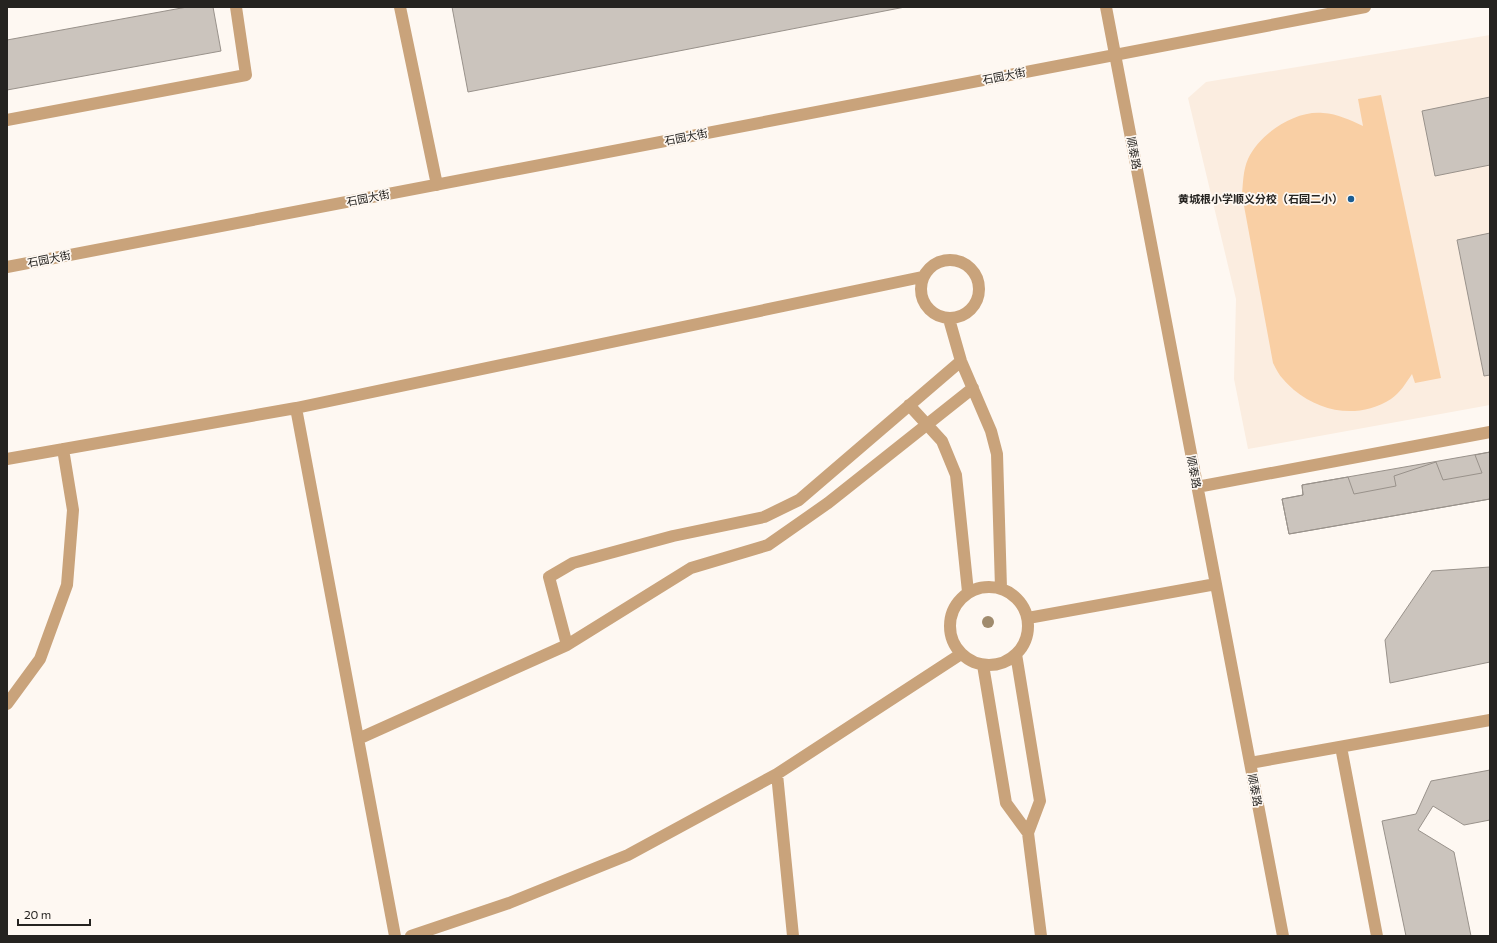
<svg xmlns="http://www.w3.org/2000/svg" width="1497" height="943" viewBox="0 0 1497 943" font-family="Commissioner,'Noto Sans SC',sans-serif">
<rect width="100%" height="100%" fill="#fef8f2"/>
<!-- built -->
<path fill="#fbede0" d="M1490,35V405L1248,449L1234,379L1236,299L1188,98L1206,82Z"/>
<!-- green -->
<path fill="#f9cfa4" d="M1381,95L1441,378L1415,383L1412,374C1406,383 1400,393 1391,399C1359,419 1322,413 1294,390C1290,386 1286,383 1283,379C1279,375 1276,369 1273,363L1242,195C1243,184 1243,170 1248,159C1259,134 1295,110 1323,113C1338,114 1350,120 1363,126L1358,99Z"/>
<!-- building -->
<path fill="#cbc4bd" stroke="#99928b" d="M187,7H213L221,51L7,90V40Z
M452,7H905L468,92Z
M1490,97V165L1435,176L1422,111Z
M1490,233V375L1484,376L1457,240Z
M1490,452V499L1289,534L1282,499L1303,495L1302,485L1348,477L1354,494L1396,486L1394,476L1436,462L1443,480L1482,473L1475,455Z
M1490,452V499L1289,534L1282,499L1303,495L1302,485Z
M1490,567V662L1390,683L1385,640L1432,571Z
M1490,770V820L1464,825L1433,806L1418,830L1454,852L1471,936H1406L1382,821L1416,814L1431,781Z"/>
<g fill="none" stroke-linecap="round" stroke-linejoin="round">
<!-- minor -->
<path stroke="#c9a37b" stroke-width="12" d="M400,7L437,185
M1106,7L1283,936
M7,120L246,75L236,7
M921 289a29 29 0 1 1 58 0a29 29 0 1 1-58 0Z
M7,267L1365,7
M949,319L961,361L991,431L997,454L1001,588
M909,405L942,441L956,475L968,592
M296,408L395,936
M7,459L296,408L922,277
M1197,487L1490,432
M950 626a39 39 0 1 1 78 0a39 39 0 1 1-78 0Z
M1028,618L1216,584
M567,645L549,577L573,563L673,536L764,517L799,500L961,361
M983,665L1006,803L1028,833L1040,801L1016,654
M7,704L40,659L67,585L73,510L63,449
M358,739L567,645L691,568L768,545L828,503L973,388
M1341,747L1377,936
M1250,763L1490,720
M777,774L793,936
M1028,833L1041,936
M411,936L509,903L628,855L777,774L961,654"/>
</g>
<!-- trees -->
<circle fill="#a08b6d" cx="988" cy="622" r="6"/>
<!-- markers -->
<circle fill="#1c5d92" stroke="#fef8f2" stroke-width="1.5" cx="1351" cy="199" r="4"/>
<g text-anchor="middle" stroke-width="3.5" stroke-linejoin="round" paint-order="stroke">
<!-- street labels -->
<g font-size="11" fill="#252320" stroke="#fef8f2">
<text transform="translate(1004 76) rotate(-11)" y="4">石园大街</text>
<text transform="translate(686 137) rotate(-11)" y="4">石园大街</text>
<text transform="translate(1134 153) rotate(79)" y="4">顺泰路</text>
<text transform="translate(368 198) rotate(-11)" y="4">石园大街</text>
<text transform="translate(49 259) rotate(-11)" y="4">石园大街</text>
<text transform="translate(1194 472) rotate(79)" y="4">顺泰路</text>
<text transform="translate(1255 790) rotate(79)" y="4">顺泰路</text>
</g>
<!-- poi labels -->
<g font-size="11" font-weight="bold" fill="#252320" stroke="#fef8f2" text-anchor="end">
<text x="1343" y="203">黄城根小学顺义分校（石园二小）</text>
</g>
</g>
<!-- border -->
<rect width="1497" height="943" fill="none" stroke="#252320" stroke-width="16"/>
<!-- scale -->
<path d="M18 919v6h72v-6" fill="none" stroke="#252320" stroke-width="2"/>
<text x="24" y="919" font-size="12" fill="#252320" stroke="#fef8f2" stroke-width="3" paint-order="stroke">20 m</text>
</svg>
